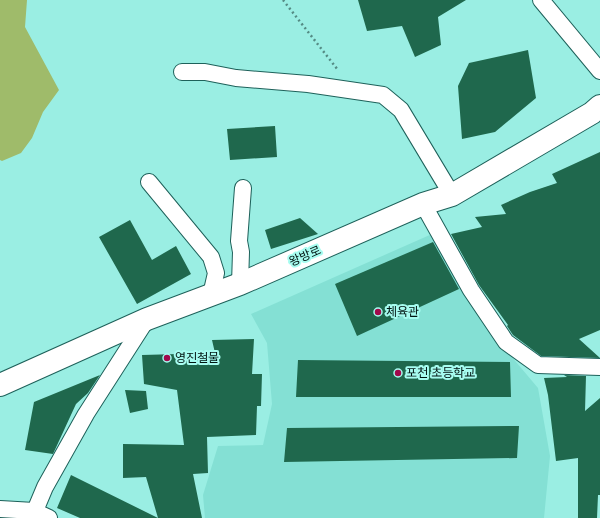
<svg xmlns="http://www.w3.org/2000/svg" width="600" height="518" viewBox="0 0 600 518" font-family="'Open Sans','Noto Sans KR',sans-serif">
<rect width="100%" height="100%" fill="#9aeee3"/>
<!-- built -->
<path fill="#84e0d4" d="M432,234L489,330L538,388L550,456L544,518H205L203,495L218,446L263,445L272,404L267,343L251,314Z"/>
<!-- forest -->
<path fill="#9fbb6a" d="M0,0H27L25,27L59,90L43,112L32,138L21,153L2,161L0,160Z"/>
<!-- building -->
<path fill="#1f684d" d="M358,0H466L438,17L441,45L415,57L402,26L367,31Z
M528,50L536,98L495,132L462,139L458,86L469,63Z
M275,126L277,157L230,160L227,129Z
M600,152V330L579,339L600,358L541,356L513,335L507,326L508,325L479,285L451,234L482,227L475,217L506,214L501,205L530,192L557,183L552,174Z
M300,218L318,234L271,249L265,230Z
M130,220L152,260L176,246L191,274L137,304L99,237Z
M433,242L459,289L357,336L335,284Z
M254,339L252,374H262L261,406H257L256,435L207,437L208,473L193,474L202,518H158L146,477L123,478V444L184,445L177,390L144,384L142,355L215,353L212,340Z
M298,360L510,362L511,397H296Z
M100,375L88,393L76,404L53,454L25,450L34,402Z
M564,375L586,376L585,411L600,398V495H598L597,518H578V458L556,461L548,395L544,378L567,377Z
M125,390L146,391L148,409L130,413Z
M519,426L517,458L284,462L287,428Z
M71,475L158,518H80L57,508Z"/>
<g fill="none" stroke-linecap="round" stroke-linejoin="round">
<!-- street casing -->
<g stroke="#1e615a" stroke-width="18">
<path id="street" d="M541,0L600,71
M182,72H205L236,78L308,84L383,95L401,110L452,195
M149,182L211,257L216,273L211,295
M423,204L471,290L506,342L538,365L600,367
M240,284L241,252L239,241L243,188
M0,509L34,511L49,518
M32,518L45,487L86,414L147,319"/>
</g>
<!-- secondary casing -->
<g stroke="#1e615a" stroke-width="24">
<path id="secondary" d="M0,385L147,319L240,284L423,204L452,195L592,113L600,106"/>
</g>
<!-- path -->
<path stroke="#548b84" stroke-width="2.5" stroke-dasharray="2 3" stroke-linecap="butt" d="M283,0L338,70"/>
<!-- street -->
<use href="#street" stroke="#fff" stroke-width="16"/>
<!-- secondary -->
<use href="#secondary" stroke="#fff" stroke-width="22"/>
</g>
<!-- markers -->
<g fill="#a1094b" stroke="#a7fcf0" stroke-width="1.5">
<circle cx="378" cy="312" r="4"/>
<circle cx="167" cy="358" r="4"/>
<circle cx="398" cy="373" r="4"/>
</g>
<g text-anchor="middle" stroke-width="4" stroke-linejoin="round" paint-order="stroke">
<!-- street labels -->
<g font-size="12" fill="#001411" stroke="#a7fcf0">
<text transform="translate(305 256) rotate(-23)" y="4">왕방로</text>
</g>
<!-- poi labels -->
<g font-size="12" fill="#001411" stroke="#a7fcf0" text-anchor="start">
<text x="386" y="316">체육관</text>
<text x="175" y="362">영진철물</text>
<text x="406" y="377">포천 초등학교</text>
</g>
</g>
</svg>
